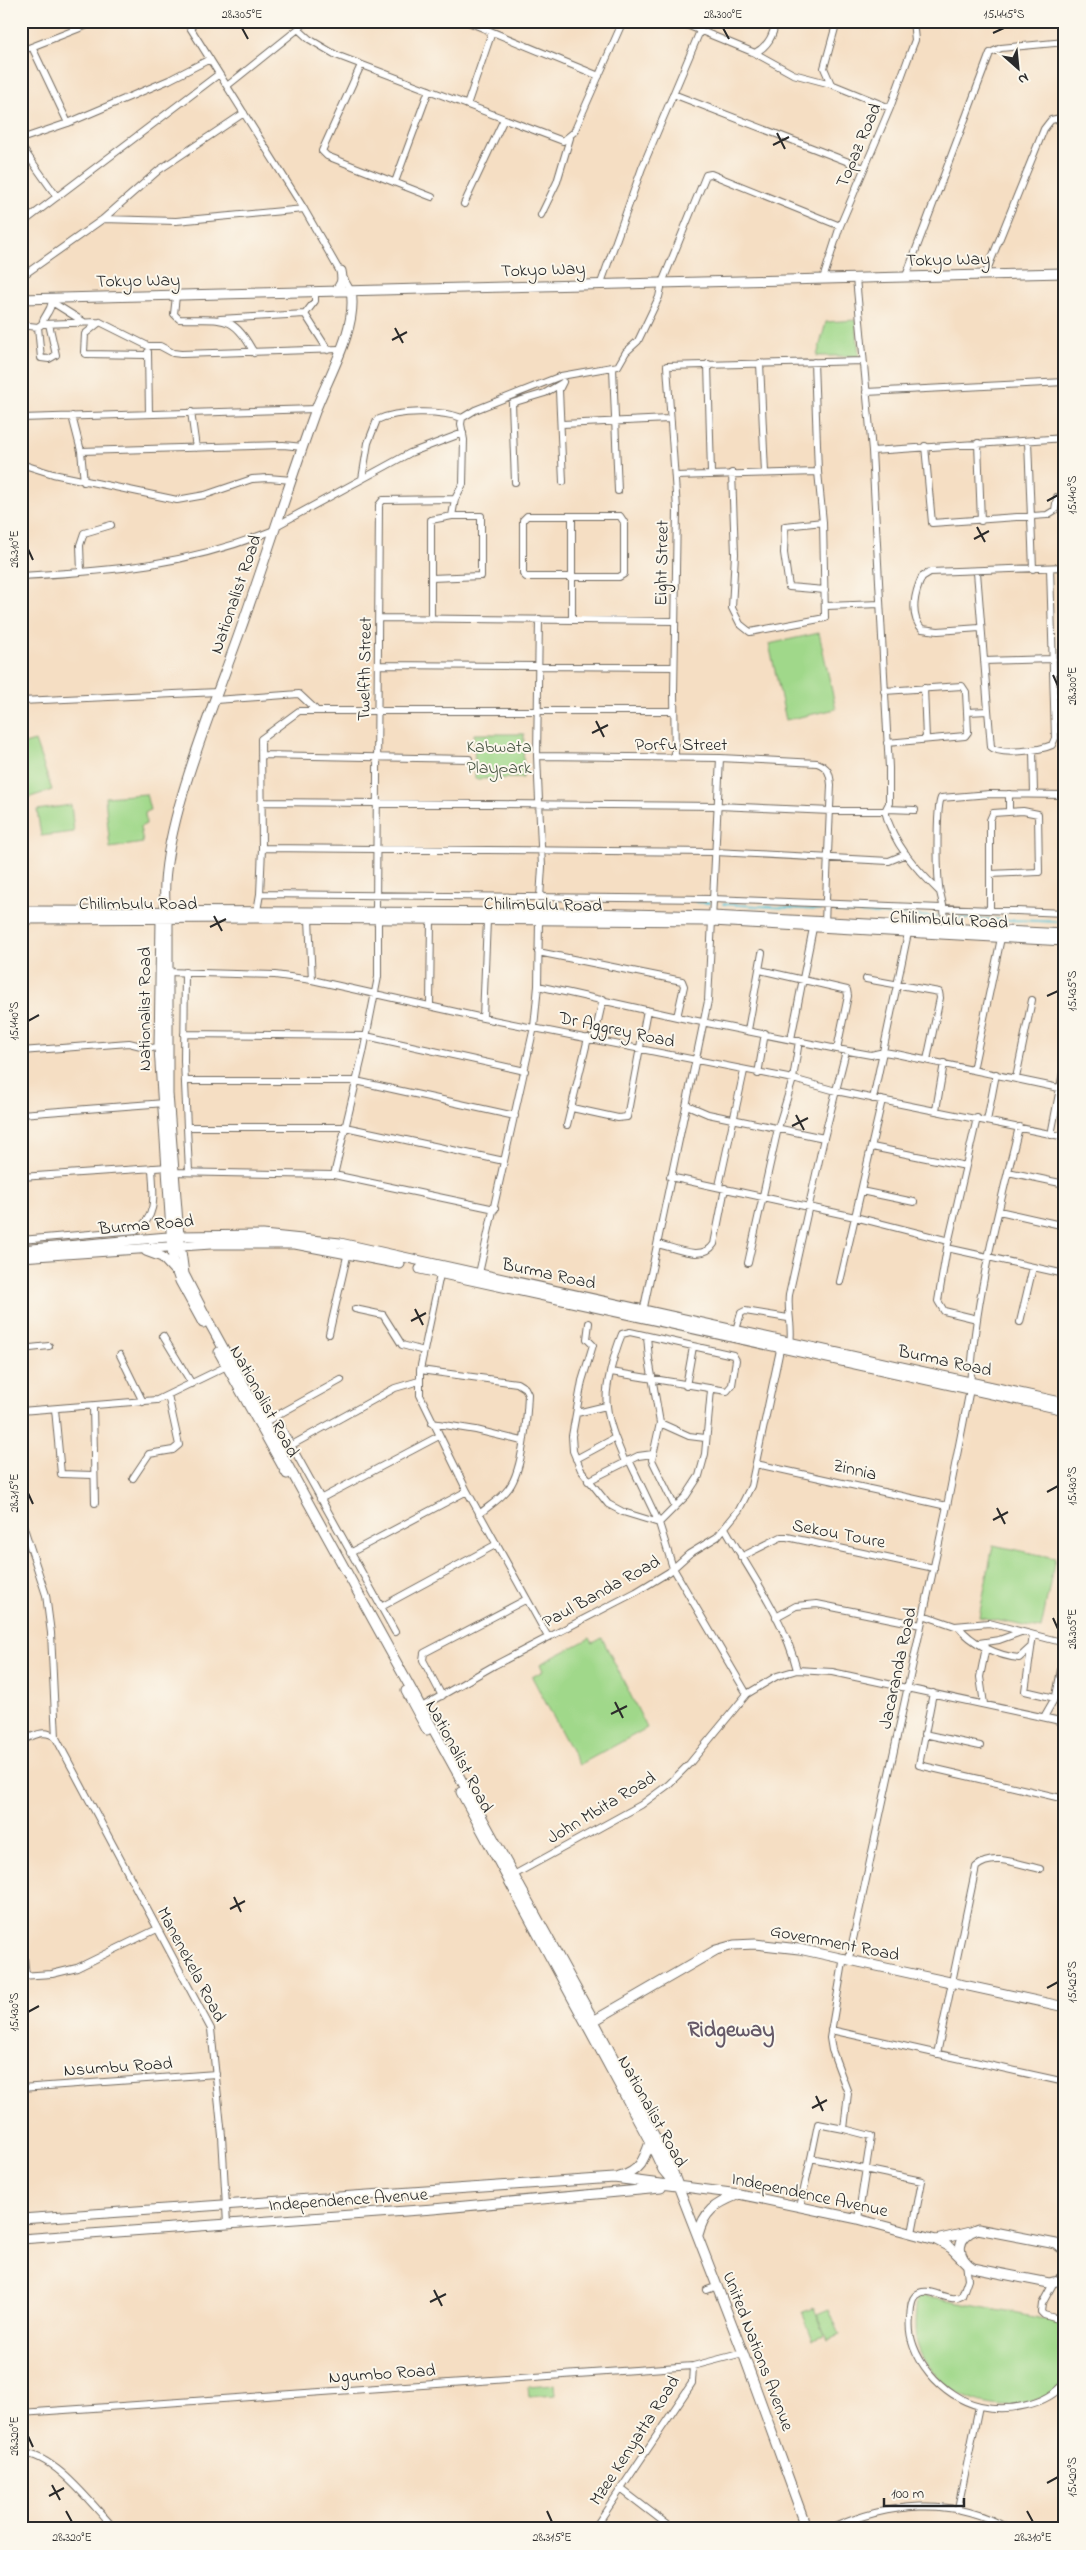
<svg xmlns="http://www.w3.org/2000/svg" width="1086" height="2550" viewBox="0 0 1086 2550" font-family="'Indie Flower',sans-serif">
<rect width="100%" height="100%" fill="#fbf7ec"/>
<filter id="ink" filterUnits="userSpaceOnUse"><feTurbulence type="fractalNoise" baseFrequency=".02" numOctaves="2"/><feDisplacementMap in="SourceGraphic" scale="10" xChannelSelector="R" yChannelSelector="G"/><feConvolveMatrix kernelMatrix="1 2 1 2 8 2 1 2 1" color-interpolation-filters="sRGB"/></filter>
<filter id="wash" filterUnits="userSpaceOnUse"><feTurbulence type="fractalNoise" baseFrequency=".0096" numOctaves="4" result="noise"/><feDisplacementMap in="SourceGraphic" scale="20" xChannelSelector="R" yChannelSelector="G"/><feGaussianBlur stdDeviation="1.12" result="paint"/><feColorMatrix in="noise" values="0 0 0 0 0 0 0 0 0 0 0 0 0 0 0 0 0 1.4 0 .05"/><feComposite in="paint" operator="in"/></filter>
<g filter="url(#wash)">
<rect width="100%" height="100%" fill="#f5dec3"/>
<!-- green -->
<path fill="#a0d88a" stroke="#66825a" d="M856,320L859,356H817L826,322Z
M819,633L836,709L786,720L769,644Z
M474,734H524L523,778L475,779Z
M35,741L52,790L21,800V745Z
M146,794L150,810L145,813L146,824L140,827L143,843L110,848L105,797Z
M71,805L74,832L41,836L37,810Z
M993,1545L1055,1558L1041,1629L979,1617Z
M590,1638L593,1643L602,1638L647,1728L579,1765L532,1677L543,1671L540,1664Z
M917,2295L1065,2323V2380C1025,2428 943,2405 920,2352C912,2334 916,2315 917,2295Z
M814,2308L825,2336L813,2340L802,2312Z
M829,2309L840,2335L828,2340L817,2314Z
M554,2384L555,2395L529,2397L528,2386Z"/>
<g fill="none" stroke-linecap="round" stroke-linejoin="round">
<!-- stream -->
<path stroke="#5ac3d6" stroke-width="2" d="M696,902L709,903
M723,904L821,910
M836,912L940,917
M954,918L1065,922"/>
</g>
</g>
<g filter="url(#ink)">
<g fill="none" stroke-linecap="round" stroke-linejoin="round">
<!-- street casing -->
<g stroke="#726a60" stroke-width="8">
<path id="street" d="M186,21L304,209L351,291
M466,21L599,76
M677,21L755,53C768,46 774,36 775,21
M837,21L824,68L831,84L890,108
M298,29L309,39L336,55L563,141L574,132L623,21
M32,47L68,123
M21,51L98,21
M755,53L793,74L831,84
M361,65L322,151L327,156L432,197
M227,86L308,21
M673,94L864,168
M467,105L492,32
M21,139L68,123L169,80L210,59
M21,146L57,197
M395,182L429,90
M464,204L504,119
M541,215L557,182L570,138
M103,219L176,221L304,209
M21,224L219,74
M985,275L1044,129L1051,120L1065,117
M906,276L990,53L1001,48L1065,42
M21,277L103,219L159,170L244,113
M823,279L840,226L890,108L909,56L915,40L913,21
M601,283L642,168L700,31
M176,296L174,314L179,319C221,321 232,311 254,353
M52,302L84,322
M305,314L315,301V292
M220,319L305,314L328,350
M100,322L85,334L84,352L86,354L147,355
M42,324C44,314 50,314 52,301
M21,325L38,327L42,324L100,322L148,346H160L173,353L181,354L340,349
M38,327L41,358L49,359L56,355L49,324
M148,352L149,414
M760,363L765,473
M708,364L711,473
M613,368L618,491
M563,382L559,390L563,482
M866,392L1065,382
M191,412L196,448
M72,416L81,451L84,482
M21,418L316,409
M562,424L669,419
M1028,441L1033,569
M978,443L981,521
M925,446L932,523L1047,515L1055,510L1057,497
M81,451L283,445L303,447
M872,451L1065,438
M21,464L53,474L177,500L205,495L252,479L268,478L292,480
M732,473L735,554L732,608L740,624L750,632L825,618L823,522L818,472L814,362
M675,476L818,472
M362,479L368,443L377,420C398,410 441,410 462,418
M515,482L512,403L545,393L562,383
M452,516L455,499L463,484L464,440L461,424L462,418L475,410L561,376L618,366L626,352L638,341L659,297L662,283L706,175L711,174L840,226
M527,516H620L624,522V574L619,577H526L523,574V520Z
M823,522L785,526L784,553L789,587L825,590
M276,526L410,453L463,433
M81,572L80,545L84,533L111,525
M977,572L991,747C1000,756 1041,750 1052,745L1055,738L1050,568
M21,576C114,571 187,565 274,530
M826,606L880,604
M380,618L674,621
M431,619V520L452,516H481V576L431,578
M572,620V516
M980,628L938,631L922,629C909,615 915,592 922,577L930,572L1065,567
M984,661L1053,659
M379,665L674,667
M924,688L926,739
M884,691L962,686L966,692L968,732L965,736L887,743
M1054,696L1065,695
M215,700L299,694L315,709
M21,701L218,692
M967,712L988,711
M1033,750L1034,793
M261,755L469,759
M537,756L720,758L817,763C828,767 830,773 831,785L825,922
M675,758L674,693L677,509L667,366L863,361
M261,802L718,806L831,811H885L889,803V768L872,451L856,278
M887,809L915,810
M885,811C893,844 916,869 940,892
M1009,812V794
M262,848L715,852L889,861L906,854
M990,874L1039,872L1038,814L1023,811L993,813L990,820V909
M260,894L712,899L1065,913
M257,911L260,894L262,848L261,739L299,711H674
M376,912L379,505L383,500L455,499
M539,913L542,867L537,756L539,619
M309,919L312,980
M945,927C946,914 943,905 940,892C937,879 936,809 941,798L990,794L1065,795
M538,952L682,981L684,986L677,1017
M760,970L847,990L848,996L837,1049
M166,972L275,975L312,980L483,1018L793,1079L836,1091L1065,1137
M185,972L184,1061L189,1172
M866,979L939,992L940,998L927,1060
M538,986L677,1017L837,1049L871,1055L884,1052L896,1054L1059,1088
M430,1006L431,919
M483,1018L487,920
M748,1030L762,953
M184,1034L366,1036L525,1071
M594,1039L603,999
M791,1039L813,928
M21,1051L129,1043L149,1048L163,1047
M973,1070L1001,938
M758,1074L765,1033
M1016,1078L1032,1000
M185,1081H356L515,1116
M873,1099L908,933
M687,1105L708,1114L824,1138
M572,1108L618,1118L627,1117L647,1010
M936,1110L944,1063
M21,1114L165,1103
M987,1121L996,1074
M567,1125L588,1038
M187,1127H345L504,1161
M1051,1135L1065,1062
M872,1147L966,1166
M170,1172L334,1175L495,1209
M1008,1172L1065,1184
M334,1175L363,1053L378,977V918
M21,1177L169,1167
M670,1177L855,1217L949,1241
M719,1186L744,1071
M861,1191L914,1202
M999,1211L1065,1226
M21,1240L136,1230C159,1217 153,1191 152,1168
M658,1244C675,1248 703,1262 714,1244L725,1188
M947,1248L1065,1274
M748,1263L778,1128L793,1079L799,1041
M441,1270L420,1370V1395L467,1491L548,1637
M478,1278L534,1027L538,986L539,920
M840,1282L882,1100
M355,1309L383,1315L402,1345L424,1351
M643,1312L708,1001L720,758
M977,1319L944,1311L938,1301L947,1248L977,1118
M1020,1322L1033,1267
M589,1323L587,1339L593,1345L582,1381L572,1436L573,1451L581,1470L608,1504L623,1512L659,1523
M736,1330L741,1313L745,1311L788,1318
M329,1334L348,1252
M163,1336L192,1384
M647,1336L649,1359L660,1423L652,1460L675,1507
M790,1343C793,1327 787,1311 789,1295L824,1138L846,1051
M21,1349L49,1346
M120,1355L143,1402
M420,1370L517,1383L525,1388L528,1394C527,1418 523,1469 509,1488C501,1499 489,1506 479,1514
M611,1372L727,1391L732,1385L736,1360L733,1355L630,1332L622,1334C615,1351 604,1388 607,1406C609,1426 618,1445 625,1462
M686,1386L693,1347
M93,1406L95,1503
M55,1409L61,1474L93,1475
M21,1411L157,1400L229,1365
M577,1413L606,1406
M265,1422L341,1380
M432,1423L476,1430L522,1441
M660,1423L689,1436L705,1438
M280,1425L395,1632
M281,1451L395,1388L419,1381
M576,1459L615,1438
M629,1460L659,1523L673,1568L747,1694
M756,1464L947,1506
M133,1478L149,1454L173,1450L179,1445L168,1395
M588,1481L638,1456L653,1454
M320,1499L439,1436
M21,1519L46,1595L51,1633L56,1738L211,2029L222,2136L227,2224
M659,1523L686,1496L699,1476L705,1454L711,1390
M725,1528C751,1574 784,1618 797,1670
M350,1553L467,1491
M741,1557L781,1537H787L934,1568
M381,1607L497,1544
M923,1615L955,1626L989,1623L1065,1643
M776,1617L796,1606L817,1604L921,1625
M958,1626C971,1643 997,1656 1019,1658L1031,1647
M1033,1635L1025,1691L1055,1698
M979,1643L999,1640L1021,1632
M933,1693L919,1765L1065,1799
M442,1696L423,1660L424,1653L527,1599
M984,1704L980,1677L986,1647
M418,1709L495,1665L636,1592L669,1572L689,1554L717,1537L739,1510L751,1486L781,1345
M1044,1717L1056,1696L1065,1649
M924,1734L980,1746
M21,1741C33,1736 45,1728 56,1738
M510,1877L641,1805L668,1785L690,1763L747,1694L777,1676L797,1670L832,1672L1065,1722
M21,1931L26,1976
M849,1958L947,1506L970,1389C974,1301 998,1213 1019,1127
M21,1976L52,1974L77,1968L157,1929
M831,2030L1065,2082
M937,2054L976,1867C993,1852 1021,1865 1040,1869
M21,2088L216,2074
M844,2129L871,2136L858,2219
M811,2158L818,2124L844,2129L848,2093L832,2050L830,2038L844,1957
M800,2207L811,2158L922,2181L912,2233
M966,2263L968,2279L962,2296C948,2305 928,2283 915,2296C910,2301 911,2311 910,2318C905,2355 943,2398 980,2406C1007,2412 1046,2406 1065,2383
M1054,2282L1042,2304L1041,2312L1044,2315L1065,2321
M707,2290L718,2286
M21,2413L693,2366L743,2353
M21,2453C55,2454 92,2505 115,2529
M621,2489L673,2529
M958,2508L979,2406
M594,2529L692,2383L693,2366
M830,2529C887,2503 953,2495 1009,2529"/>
</g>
<!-- secondary casing -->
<g stroke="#726a60" stroke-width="11">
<path id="secondary" d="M335,291C342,285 343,280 341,271
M351,291C358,327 329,375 316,409C289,483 266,559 239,634C216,700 149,854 168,920V1094L179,1236L184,1274L205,1315L594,2021L670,2165L743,2353L807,2529
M21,299L1065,273
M21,911L585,913L712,916L1065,934
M166,911L161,920L159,1048L173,1261L180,1281L203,1323
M21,919L257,918L712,921L1065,941
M21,1250L179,1236L263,1235L340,1243L1065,1403
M146,1251L162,1257L174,1270
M21,1257L211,1244H295L400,1264
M420,1269L1065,1410
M219,1352L287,1474
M406,1691L427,1730
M461,1792L650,2142L663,2170L673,2182
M590,2023L716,1950L734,1945L755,1944L799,1949L1065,2007
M619,2177C639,2172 644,2160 650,2142
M21,2219L614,2178L739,2194L858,2219L936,2240L951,2248L966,2263
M698,2235C704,2211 715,2204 737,2195
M21,2239L433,2209L661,2188
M936,2240L970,2232
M1065,2251L1056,2244L978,2229C957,2236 954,2255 973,2268L1049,2283L1057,2281L1065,2275"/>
</g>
<!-- street -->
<use href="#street" stroke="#fff" stroke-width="6"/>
<!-- secondary -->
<use href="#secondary" stroke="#fff" stroke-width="9"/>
</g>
</g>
<!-- ticks -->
<path fill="none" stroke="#2b2b2b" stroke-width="2" d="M242,28L248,39M723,28L729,39M993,33L1004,28M777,133L785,149M773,145L789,137M395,328L403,343M392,340L407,332M1047,501L1058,495M977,527L985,542M974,539L989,531M28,549L33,560M1053,675L1058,686M596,721L604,737M592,733L608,725M214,916L222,931M210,927L226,919M1047,996L1058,991M28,1021L39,1015M796,1115L804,1130M792,1126L808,1118M415,1309L423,1325M411,1321L426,1313M1047,1492L1058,1486M28,1493L33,1504M997,1508L1005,1524M993,1520L1008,1512M1053,1618L1058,1629M615,1702L623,1718M611,1714L627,1706M234,1897L241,1912M230,1909L245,1901M1047,1988L1058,1982M28,2012L39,2006M816,2096L823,2111M812,2108L827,2100M434,2290L442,2306M430,2302L446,2294M28,2436L33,2447M1047,2483L1058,2477M52,2485L60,2500M49,2496L64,2488M66,2511L72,2522M547,2511L552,2522M1027,2511L1033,2522"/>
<g text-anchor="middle" stroke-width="4" stroke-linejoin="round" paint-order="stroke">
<!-- street labels -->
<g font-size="18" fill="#2b2b2b" stroke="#fbf7ec">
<text transform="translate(858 145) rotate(-67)" y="6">Topaz Road</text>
<text transform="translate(948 259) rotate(-1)" y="6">Tokyo Way</text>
<text transform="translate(543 269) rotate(-2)" y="6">Tokyo Way</text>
<text transform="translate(138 280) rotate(-1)" y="6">Tokyo Way</text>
<text transform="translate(661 563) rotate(-89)" y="6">Eight Street</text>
<text transform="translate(235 594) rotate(-71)" y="6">Nationalist Road</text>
<text transform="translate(364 669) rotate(-89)" y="6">Twelfth Street</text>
<text x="681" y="750">Porfu Street</text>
<text x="138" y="909">Chilimbulu Road</text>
<text transform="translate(543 904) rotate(1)" y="6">Chilimbulu Road</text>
<text transform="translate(949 919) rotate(3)" y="6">Chilimbulu Road</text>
<text transform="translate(144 1009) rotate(-90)" y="6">Nationalist Road</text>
<text transform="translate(617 1029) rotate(12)" y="6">Dr Aggrey Road</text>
<text transform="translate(146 1224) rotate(-5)" y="6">Burma Road</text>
<text transform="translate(549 1273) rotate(12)" y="6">Burma Road</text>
<text transform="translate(945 1360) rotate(12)" y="6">Burma Road</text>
<text transform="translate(265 1401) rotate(61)" y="6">Nationalist Road</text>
<text transform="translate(855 1469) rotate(13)" y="6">Zinnia</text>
<text transform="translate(839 1533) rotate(11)" y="6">Sekou Toure</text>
<text transform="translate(601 1591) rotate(-29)" y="6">Paul Banda Road</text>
<text transform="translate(897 1668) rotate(-78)" y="6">Jacaranda Road</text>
<text transform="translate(460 1756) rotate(62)" y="6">Nationalist Road</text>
<text transform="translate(601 1807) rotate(-31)" y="6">John Mbita Road</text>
<text transform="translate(835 1942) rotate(11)" y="6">Government Road</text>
<text transform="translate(192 1964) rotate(62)" y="6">Manenekela Road</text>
<text transform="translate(118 2066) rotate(-4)" y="6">Nsumbu Road</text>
<text transform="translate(653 2111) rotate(61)" y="6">Nationalist Road</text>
<text transform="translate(810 2194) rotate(12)" y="6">Independence Avenue</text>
<text transform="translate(348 2199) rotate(-4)" y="6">Independence Avenue</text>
<text transform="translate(759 2351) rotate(69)" y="6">United Nations Avenue</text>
<text transform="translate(382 2373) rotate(-4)" y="6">Ngumbo Road</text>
<text transform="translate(634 2440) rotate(-57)" y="6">Mzee Kenyatta Road</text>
</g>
<!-- park labels -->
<g font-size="18" fill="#485643" stroke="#fbf7ec">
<text x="499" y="752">Kabwata<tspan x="499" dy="21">Playpark</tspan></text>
</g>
<!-- district labels -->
<g font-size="22" font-weight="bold" fill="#655967" stroke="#fbf7ec">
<text x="731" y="2036">Ridgeway</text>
</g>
</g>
<!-- margin -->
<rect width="1086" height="2550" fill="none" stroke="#fbf7ec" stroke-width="55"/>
<!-- north arrow -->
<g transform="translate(1018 68) rotate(153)" stroke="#fbf7ec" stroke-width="4" paint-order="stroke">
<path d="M0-4L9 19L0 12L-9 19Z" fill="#2b2b2b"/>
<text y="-8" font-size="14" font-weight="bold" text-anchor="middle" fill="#2b2b2b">N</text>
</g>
<!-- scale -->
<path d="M884 2498v8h80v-8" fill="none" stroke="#2b2b2b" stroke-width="2.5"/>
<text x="891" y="2498" font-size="15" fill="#2b2b2b" stroke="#fbf7ec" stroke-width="4" paint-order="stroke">100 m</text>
<rect x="28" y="28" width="1030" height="2494" fill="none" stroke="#2b2b2b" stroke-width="2"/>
<g font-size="12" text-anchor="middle" fill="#2b2b2b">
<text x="242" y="18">28.305°E</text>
<text x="723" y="18">28.300°E</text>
<text x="1004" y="18">15.445°S</text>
<text transform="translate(1072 495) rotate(-90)" y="4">15.440°S</text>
<text transform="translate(14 549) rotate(-90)" y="4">28.310°E</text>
<text transform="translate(1072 686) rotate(-90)" y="4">28.300°E</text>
<text transform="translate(1072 991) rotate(-90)" y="4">15.435°S</text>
<text transform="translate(14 1021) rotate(-90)" y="4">15.440°S</text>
<text transform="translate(1072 1486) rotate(-90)" y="4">15.430°S</text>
<text transform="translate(14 1493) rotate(-90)" y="4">28.315°E</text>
<text transform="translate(1072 1629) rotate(-90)" y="4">28.305°E</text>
<text transform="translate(1072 1982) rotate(-90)" y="4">15.425°S</text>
<text transform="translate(14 2012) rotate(-90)" y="4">15.430°S</text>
<text transform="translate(14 2436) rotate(-90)" y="4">28.320°E</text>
<text transform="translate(1072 2477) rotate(-90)" y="4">15.420°S</text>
<text x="72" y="2541">28.320°E</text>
<text x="552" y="2541">28.315°E</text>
<text x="1033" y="2541">28.310°E</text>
</g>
</svg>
